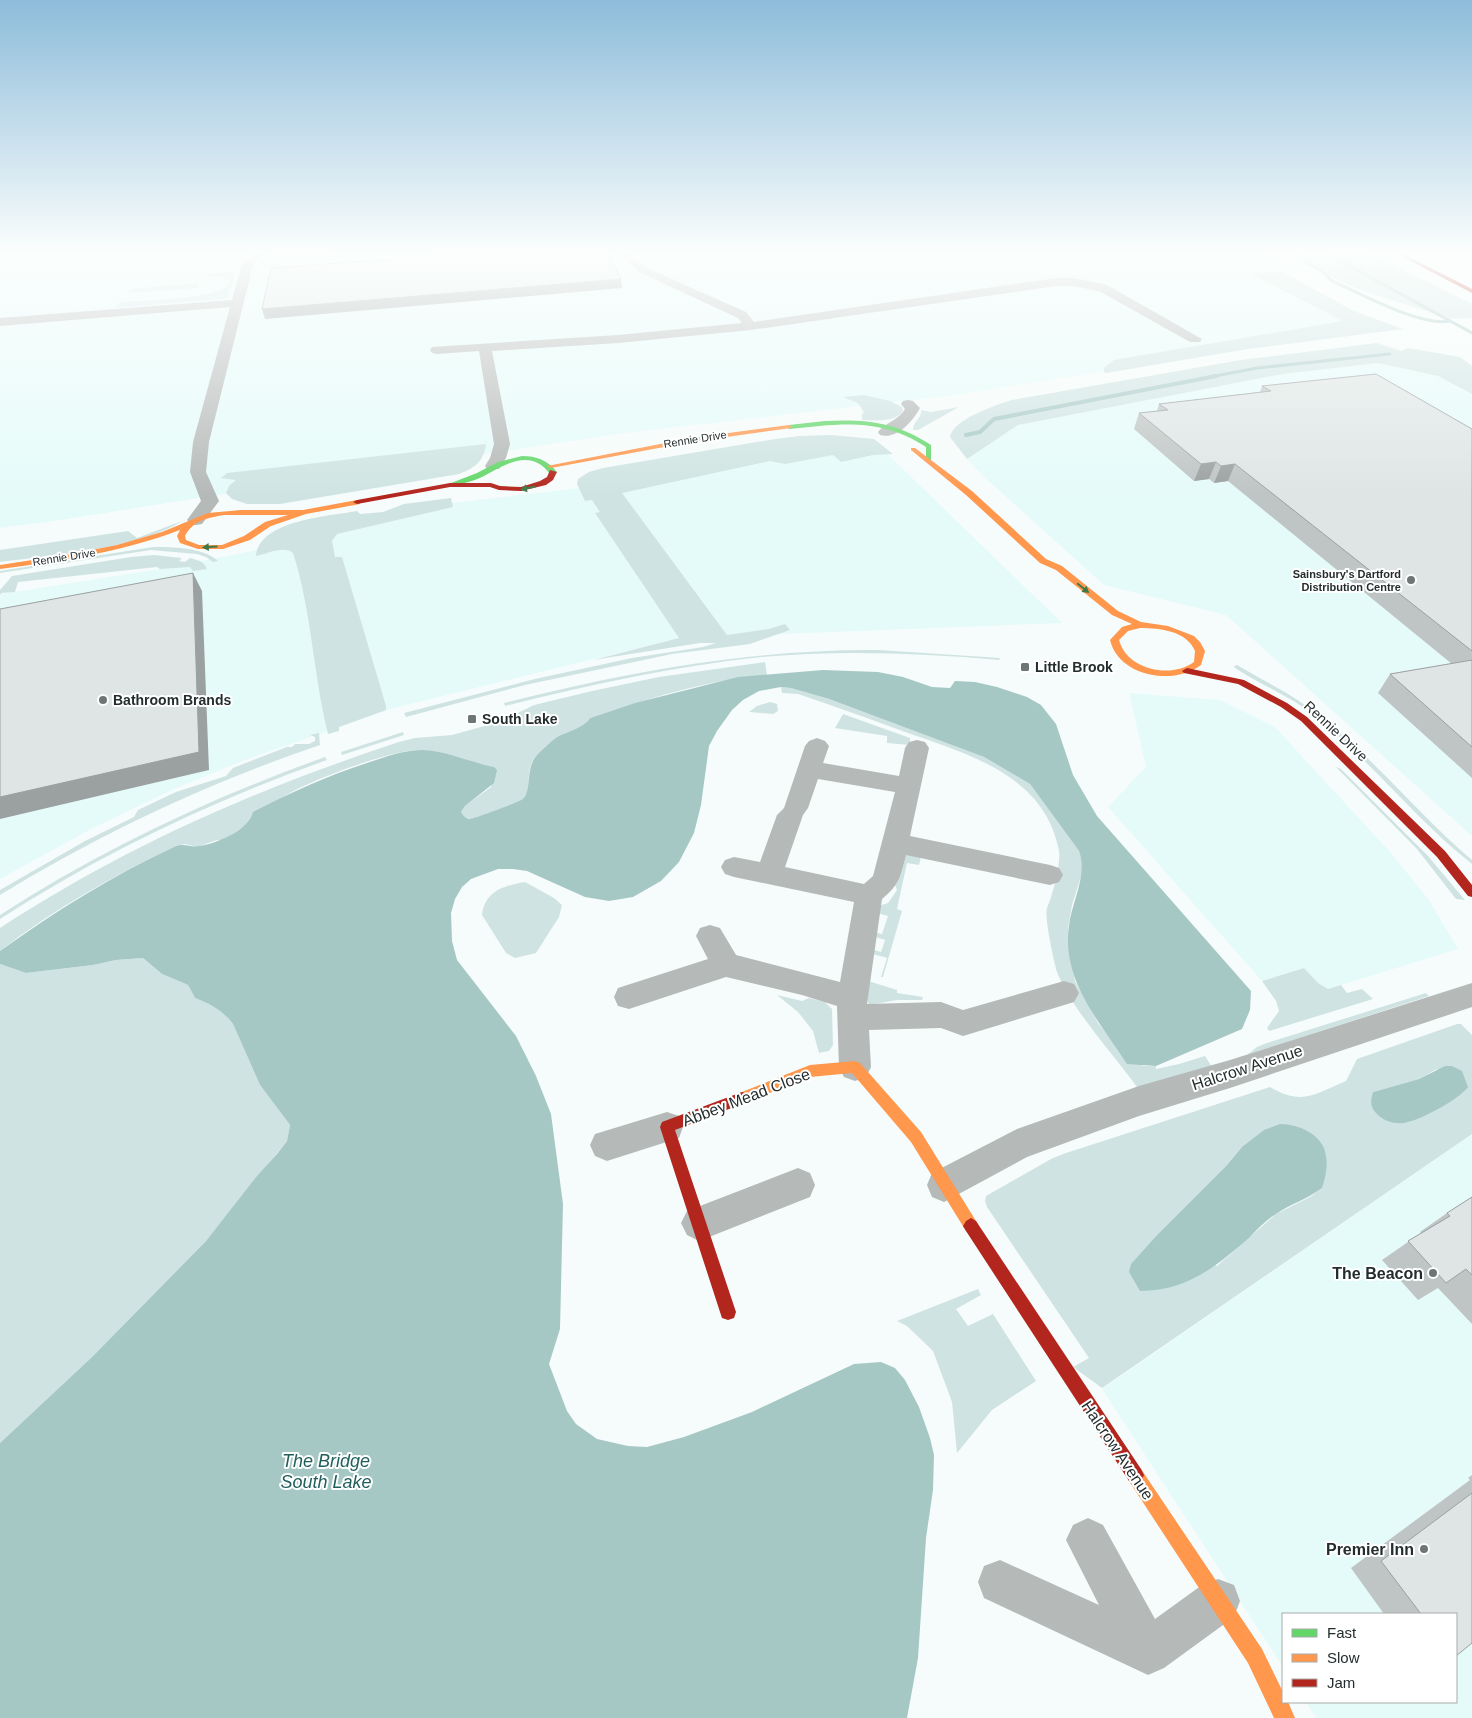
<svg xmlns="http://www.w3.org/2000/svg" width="1472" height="1718" viewBox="0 0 1472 1718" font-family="Arial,sans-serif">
<rect width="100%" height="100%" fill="#f6fcfb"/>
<!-- built -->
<path fill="#e5fbf9" d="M0,254H1258L1366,323L1151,355L1116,369L957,395L626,433L350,474L54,521L0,528Z
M1378,363L1438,376L1472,394V836L1226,615L1104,585L984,477L967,459L1018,425L1283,374Z
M873,440L1062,623L679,638L394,708L245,760L174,789L93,828L0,879V598L2,594L166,568L273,547L409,508L597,486Z
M1129,693L1220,700L1275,727L1390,852L1429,900L1458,949L1328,989L1318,983L1304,968L1262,981L1108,807L1146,767Z
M1472,1134V1718H1316L1306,1702H1456V1614H1283V1667L1102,1389Z"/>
<!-- green -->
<path fill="#cfe4e2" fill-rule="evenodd" d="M272,254H334V260L258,267L263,258Z
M1306,254L1337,256L1334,254H1370L1472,304V318L1452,319L1363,291L1296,261Z
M232,272L234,274L228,297L223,299L115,308L120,302C148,300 206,300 228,286L230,280L220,276H205L206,274Z
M1282,272L1354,311L1403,329L1248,349L1106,373L1104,372V368L1114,360L1343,321L1249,273Z
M198,283L197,288L128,293L130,289Z
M1377,343L1401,351L1408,348L1460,357L1472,366V394L1438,376L1378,363L1283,374L1018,425L967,459L950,437C953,419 996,405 1012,400L1241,360Z
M864,395L890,401L902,407L903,411C895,423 875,420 862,420V414L864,413C857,398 855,404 844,397Z
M959,407L918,430H913C913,421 922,419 921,410L931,412Z
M831,435L874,439L893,454L873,455L841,462L833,455L785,464L770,461L622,493L727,635L769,629L785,624L790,630L750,644L672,654L525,685L406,717L404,713L535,679L632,658L703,647L716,643H700L593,660L679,638L595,513L600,512L592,500L585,501L577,484L578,479L589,472L603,468L775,439L800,436Z
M486,444C484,461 475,468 459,474L280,504H247L232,499L226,493L229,486L236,480L221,478L227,473Z
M451,498L453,507L337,534L332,541L335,557H342L386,706V710L339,727V731L328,734C313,675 312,612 293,553C284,545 267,554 256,556C259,520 330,516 357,511L360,514L383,512L404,504Z
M182,521C140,549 51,555 0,562V550L128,531L137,538Z
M153,547C172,547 203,547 218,561L213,562L206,557L197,554L151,550L0,573V571Z
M154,555L182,558L179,561L185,562L190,558C197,560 204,561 207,569L193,571L190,567L160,569L157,567L18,582L15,592L2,593L0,595V590L12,576L131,557Z
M879,650L1000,658L999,660C920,653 840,650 761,657C675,666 589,685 505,706L504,703C627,672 751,649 879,650Z
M765,662L767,675C707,680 647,699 590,718C584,728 568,731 557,737C550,742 543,749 537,755C524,768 532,791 524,799C521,801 472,820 470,819C465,818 463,815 461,812L465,806L491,787L494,767C469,762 445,750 420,750C391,750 317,778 290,793C277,800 265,809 252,818L249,823L224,840H217L197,847L185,844L176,846C114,875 54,909 0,951V928C128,845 254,790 399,742L415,738L452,735L499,722L534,705L592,691L659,677Z
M1237,665C1267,683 1298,697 1325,720C1377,762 1420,816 1472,860V864C1416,820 1372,762 1316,717C1291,696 1262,686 1235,668L1234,666Z
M781,687L791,688L829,699L984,757L1030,784L1079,851L1083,861V870L1072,905L1068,928L1069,949L1075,981L1098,1023L1110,1038L1143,1066H1156V1069L1179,1064L1205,1056L1214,1070L1139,1090C1114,1054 1073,1012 1057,972C1054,962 1044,917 1047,908C1052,897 1061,865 1059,851C1045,775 968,754 905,732C870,719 834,706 798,694L782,693Z
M770,702L777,704L778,711L773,714L749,712L757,706Z
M843,714L910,738V745L887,743V736L835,728Z
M403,732L404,735L342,755L341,752Z
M319,733L320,745C208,783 101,833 0,895V890L85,841L134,817L138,810L176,792L226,776L233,768L287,747H292L295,744H309L315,741V737L310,735Z
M325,757L327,760C212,801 102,853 0,919V915C102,849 211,798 325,757Z
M1336,767L1341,769L1428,856L1465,900L1456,899L1417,849Z
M897,852L922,853L919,865L907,863L897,909L902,911L883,977H881L887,958L869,953L871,949L881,952L885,940L869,935L870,931L882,934L888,916L869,911L872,908L888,903L897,890L891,875Z
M525,882L554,898L562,905L559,917L536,953L515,958L506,953L482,915C485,891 503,886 525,882Z
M143,958L162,974L188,985L195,998C211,1004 223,1011 233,1024L260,1085L290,1125L287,1141L206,1241L92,1357L0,1443V964L26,973L93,965L116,960Z
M1304,968L1318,983L1328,989L1341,985L1347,993L1362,989L1373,999L1269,1031L1267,1028L1279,1011L1276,1001L1262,981Z
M865,980L897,990V993L923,997L922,1000H897L869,1005L864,993Z
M1426,993L1429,996L1247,1055L1257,1047L1267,1043Z
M777,995L802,1001L809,998L825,1002L832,1009L833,1045L829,1051L819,1053L813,1031L798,1012Z
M1457,1024H1461L1472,1035V1134L1102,1388L1073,1367L1089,1358L987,1207L985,1201L986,1196L1051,1159L1063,1154L1270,1087C1302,1106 1315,1094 1346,1081L1357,1059ZM1437,1069L1464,1092L1437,1110L1409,1122L1373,1092L1419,1079ZM1242,1147L1326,1157L1322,1188L1310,1197L1276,1214L1217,1266L1159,1233L1227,1165Z
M978,1289L981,1295L956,1309L968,1326L993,1314L1036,1381L992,1410L957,1453L952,1402L933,1351L907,1326L897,1321Z"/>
<!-- water -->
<path fill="#a6c8c5" d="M823,670L878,672L903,677L932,687L950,688L955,681L975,682L997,687L1027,697L1041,705L1056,724L1073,775L1097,816L1251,991L1250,1010L1242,1029L1156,1066L1127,1064C1099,1021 1061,980 1069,925C1072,901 1088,875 1079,851L1030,784L984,757L829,699L791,688L781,687L759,691L743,700L732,710L717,731L709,746L701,805L694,833L679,862L661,881L633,897L609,901L585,897L527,871L513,869H498L471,879L462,887L455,899L451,913L452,941L457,960L516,1036L536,1076L551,1114L563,1204L560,1329L549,1364L567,1411L576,1424L597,1439L628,1446L647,1447L684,1437L752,1412L854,1364L881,1362L895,1368L905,1380L919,1407L930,1438L934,1455L933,1490L926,1538L918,1658L907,1718H0V1443L92,1357L206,1241L257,1176L277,1154L287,1141L290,1125L260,1085L233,1024C223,1011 211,1004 195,998L188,985L162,974L143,958L116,960L93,965L26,973L0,964V951C56,911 113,875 176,846C186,843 191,848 199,846C216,844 249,830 253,812C290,793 327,776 367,763C385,757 403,750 423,750C447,751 470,762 494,767L497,770L494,783L465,806L461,812C463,815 465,818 469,819C472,820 521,801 523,799C532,791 525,768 537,755C543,749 550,742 557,737C568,731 584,728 590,718L635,703L738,677Z
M1445,1066H1452L1462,1071L1468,1087C1460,1099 1422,1119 1408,1122C1398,1125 1386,1122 1379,1116C1370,1108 1370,1103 1373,1092L1419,1079Z
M1280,1124C1299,1124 1324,1135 1326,1156C1328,1166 1325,1179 1322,1188C1308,1199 1290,1204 1276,1214C1266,1220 1258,1229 1250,1237C1217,1266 1187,1291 1140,1291L1129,1272L1131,1264L1159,1233L1227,1165L1242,1147L1264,1130Z"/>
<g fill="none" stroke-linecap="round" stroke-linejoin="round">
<!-- stream-far1 -->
<path stroke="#a6c8c5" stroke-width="3" d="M1299,254L1298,258L1322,271L1332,281C1360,293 1421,327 1450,321
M1328,254L1472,333
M1210,377L1257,368L1390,354"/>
<!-- stream -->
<path stroke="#a6c8c5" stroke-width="4" d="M966,435L980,432L994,419L1216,376"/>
<!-- street -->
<path fill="#b5b9b8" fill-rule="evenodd" d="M253,254H266L254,263L252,269L209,442L206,472L219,501L202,524L196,525L190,524L187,520L201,501L190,472L193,442L230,307L0,326V318L232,300L243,261Z
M618,254H630L649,269L746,312L754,322L1056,278H1073L1107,285L1202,339L1200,342H1190L1099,291L1073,286H1056L751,330L618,343L492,351L510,444L506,458L499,469H487L485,466L490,458L494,444L479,351L437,354L432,353L430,350L432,347L618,335L742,323L738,318L641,273Z
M908,400L913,401L920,408C913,421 897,440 880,435L878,432C886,422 899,420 905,409L901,404L903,401Z
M817,738L825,741L829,746L823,763L899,776L905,748L909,742L917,740L925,742L929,748L910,836L1050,865L1059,868L1063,875L1059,882L1050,885L906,855C900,877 900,884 882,899L867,1004L941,1002L963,1010L1064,981L1074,984L1079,993L1074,1002L963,1036L941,1028L869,1030L871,1067L866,1077L855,1081L844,1077L839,1067L837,1006L802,995L726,977L629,1009L618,1006L614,997L618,988L708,959L696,936L700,928L710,925L720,928L736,955L840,982L854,902L734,877L725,874L721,867L725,860L734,857L760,862L777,815L784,808L805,746L809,741ZM818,779L895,792L873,876L864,884L785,867L803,815L808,808Z
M1472,983V1007L1230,1088L1139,1116L1027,1157L944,1202L932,1197L927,1185L932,1173L1017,1129L1139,1086L1230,1060Z
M667,1112L679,1116L683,1127L679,1138L607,1161L595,1156L590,1145L595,1134Z
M798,1168L810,1173L815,1185L810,1197L699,1241L687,1235L681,1223L687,1211Z
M1088,1518L1103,1525L1155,1619L1202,1585L1218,1579L1234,1585L1240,1601L1234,1617L1164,1668L1148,1675L984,1598L978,1582L984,1566L1000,1560L1099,1605L1066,1540L1073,1525Z"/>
<!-- fast -->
<path fill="#63d668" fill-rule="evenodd" d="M825,421C866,419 896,422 931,445V460L926,461V447C880,417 840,424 789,429L786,427L789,425Z
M522,456C537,456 547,460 557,472L550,474C531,448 506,464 484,476C474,481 461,484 450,487L446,485L477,473L498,462Z"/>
<!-- slow -->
<path fill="#ff974d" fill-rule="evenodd" d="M789,425L791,426V428L691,442L551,468L547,466L691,438Z
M911,448H915L972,491L1046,559L1062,566L1118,611L1141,622L1168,626L1194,636L1200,642L1205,651L1201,665C1174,686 1119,677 1110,640L1122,627L1132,624L1112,615L1056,570L1040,563L966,495L911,450ZM1140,628C1160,628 1187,631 1195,651L1194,662C1171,679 1127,670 1119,640L1128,631Z
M357,500H360V504L306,514L271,526L250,540L223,549H198L180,543L177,536L180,530C122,552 61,561 0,569V565L71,554L117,545L162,532L208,513L241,510H303ZM224,515H288L265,522L244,536L222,545H199L186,540L185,536C193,520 208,518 224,515Z
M855,1061L860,1063L921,1132L976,1221L979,1226L976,1231L971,1234L966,1231L911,1142L852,1073L810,1077L742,1104L737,1102L735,1098L737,1094L810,1065Z
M1135,1466L1141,1469L1262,1649L1283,1692V1702H1288L1295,1718H1274L1248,1663L1129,1481L1126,1475L1129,1469Z"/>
<!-- jam -->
<path fill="#b3261e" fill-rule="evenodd" d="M1397,254H1403L1472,289V293Z
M550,470L557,472L553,480L546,485L521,491L499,490L490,487H450L357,504L353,502L357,500L450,483H491L500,486L521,487L540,481L547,477Z
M1187,668L1244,680L1287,703L1307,717L1445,851L1472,885V897L1468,896L1437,857L1301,721L1281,707L1238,684L1184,673L1182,671Z
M742,1092L747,1094L749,1098L747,1102L675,1130L736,1312L734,1318L728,1320L722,1318L720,1312L660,1127L662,1122Z
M971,1218L976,1221L1141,1469L1144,1475L1141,1481L1135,1484L1129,1481L966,1231L963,1226L966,1221Z"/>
</g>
<!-- wall -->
<path fill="#bfc5c4" d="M1262,386L1472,429V778L1378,693L1390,674L1452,664L1228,481L1214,483L1209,479L1194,481L1134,429L1139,413L1157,411L1159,404L1260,392Z
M1472,1197V1324L1438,1288L1418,1300L1382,1260L1421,1233L1420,1232L1447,1213Z
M1472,1475V1643L1456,1614H1384L1351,1568L1470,1480L1468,1478Z"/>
<!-- shaded-wall -->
<path fill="#9ba0a0" d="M621,279L622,288L265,319L262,309Z
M1216,462L1209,479L1194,481L1201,464Z
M1235,464L1228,481L1214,483L1221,466Z
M193,573L202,591L209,770L0,819V797Z"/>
<!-- building -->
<path fill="#dee5e4" stroke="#9ba0a0" d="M434,254H608L621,279L262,309L271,268L434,256Z
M1376,374L1472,429V651L1235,464L1221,466L1216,462L1201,464L1139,413L1168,410L1159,404L1271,391L1262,386Z
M193,573L199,752L0,797V609Z
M1472,660V747L1390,674Z
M1472,1197V1275L1466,1269L1446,1283L1408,1241L1450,1216L1447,1213Z
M1472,1493V1643L1456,1656V1614H1421L1381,1561Z"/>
<!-- one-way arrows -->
<defs><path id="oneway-solid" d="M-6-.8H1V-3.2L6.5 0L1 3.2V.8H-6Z" transform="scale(1.25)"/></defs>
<g fill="#407948">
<use href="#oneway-solid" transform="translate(528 488) rotate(168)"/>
<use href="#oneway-solid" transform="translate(210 547) rotate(177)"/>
<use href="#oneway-solid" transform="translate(1083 588) rotate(39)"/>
</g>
<!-- sky -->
<linearGradient id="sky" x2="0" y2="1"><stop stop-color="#8dbcda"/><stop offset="0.51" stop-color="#fbfefd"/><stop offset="1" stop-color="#fbfefd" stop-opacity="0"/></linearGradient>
<rect width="1472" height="495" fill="url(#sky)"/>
<!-- markers -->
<g fill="#6e7575" stroke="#fff" stroke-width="2">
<circle cx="1411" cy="580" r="5"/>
<rect x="1020" y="662" width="10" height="10" rx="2.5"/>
<circle cx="103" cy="700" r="5"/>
<rect x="467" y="714" width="10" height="10" rx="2.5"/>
<circle cx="1433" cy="1273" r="5"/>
<circle cx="1424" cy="1549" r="5"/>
</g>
<g text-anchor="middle" stroke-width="4" stroke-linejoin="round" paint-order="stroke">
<!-- far-street labels -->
<g font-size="11" fill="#242d2d" stroke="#fff">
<text transform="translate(695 439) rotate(-9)" y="4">Rennie Drive</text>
<text transform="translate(64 557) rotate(-9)" y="4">Rennie Drive</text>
</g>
<!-- far-poi labels -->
<g font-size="11" font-weight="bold" fill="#242d2d" stroke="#fff" text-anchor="end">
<text x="1401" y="578">Sainsbury's Dartford<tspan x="1401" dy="13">Distribution Centre</tspan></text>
</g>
<!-- poi labels -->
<g font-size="14" font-weight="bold" fill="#242d2d" stroke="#fff" text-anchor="start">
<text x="1035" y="672">Little Brook</text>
<text x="113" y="705">Bathroom Brands</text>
<text x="482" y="724">South Lake</text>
</g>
<!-- street labels -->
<g font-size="14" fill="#242d2d" stroke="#fff">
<text transform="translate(1336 731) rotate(43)" y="5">Rennie Drive</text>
</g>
<!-- near-street labels -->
<g font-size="16" fill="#242d2d" stroke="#fff">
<text transform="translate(1247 1067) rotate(-18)" y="6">Halcrow Avenue</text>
<text transform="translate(746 1097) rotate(-21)" y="6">Abbey Mead Close</text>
<text transform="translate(1118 1450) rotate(56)" y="6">Halcrow Avenue</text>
</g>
<!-- near-poi labels -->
<g font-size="16" font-weight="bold" fill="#242d2d" stroke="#fff" text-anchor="end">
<text x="1423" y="1279">The Beacon</text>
<text x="1414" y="1555">Premier Inn</text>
</g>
<!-- near-water labels -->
<g font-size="18" font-style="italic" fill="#215f5c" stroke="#fff">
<text x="326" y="1467">The Bridge<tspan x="326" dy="21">South Lake</tspan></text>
</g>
</g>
<!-- legend -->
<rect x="1282" y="1613" width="175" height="90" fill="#ffffff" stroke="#a7abab"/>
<rect x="1292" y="1629" width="25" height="8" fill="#63d668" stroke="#a7abab"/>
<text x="1327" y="1638" font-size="15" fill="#242d2d">Fast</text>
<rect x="1292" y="1654" width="25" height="8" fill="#ff974d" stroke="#a7abab"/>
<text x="1327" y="1663" font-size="15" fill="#242d2d">Slow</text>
<rect x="1292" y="1679" width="25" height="8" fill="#b3261e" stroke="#a7abab"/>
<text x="1327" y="1688" font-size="15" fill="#242d2d">Jam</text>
</svg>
